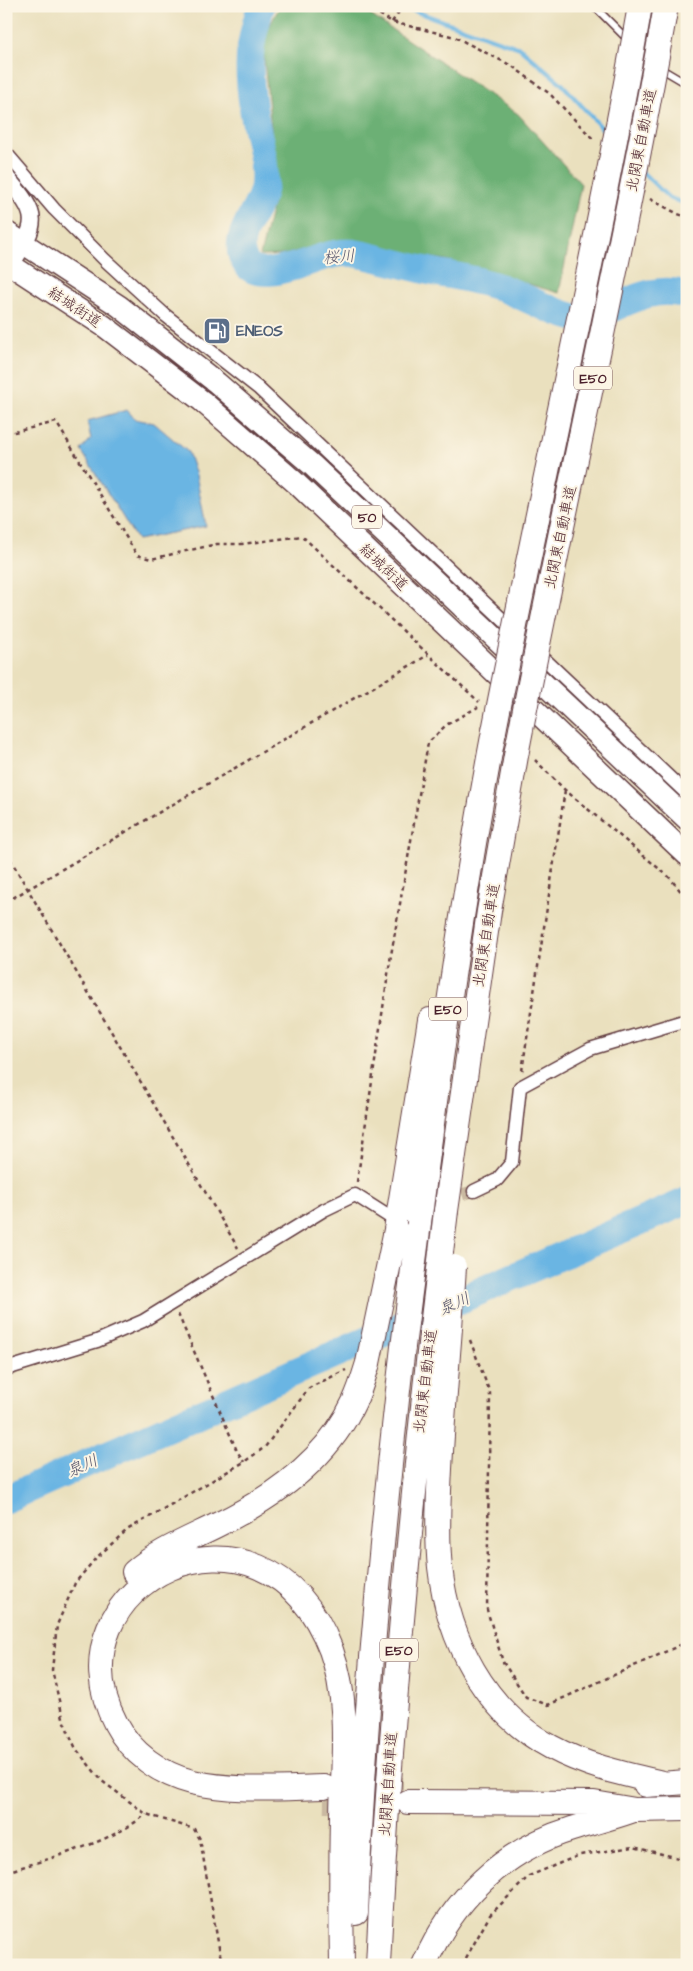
<svg xmlns="http://www.w3.org/2000/svg" width="693" height="1971" viewBox="0 0 693 1971" font-family="'Architects Daughter','Klee One',sans-serif">
<rect width="100%" height="100%" fill="#fcf5e5"/>
<filter id="ink" filterUnits="userSpaceOnUse"><feTurbulence type="fractalNoise" baseFrequency=".02" numOctaves="2"/><feDisplacementMap in="SourceGraphic" scale="10" xChannelSelector="R" yChannelSelector="G"/><feConvolveMatrix kernelMatrix="1 2 1 2 8 2 1 2 1" color-interpolation-filters="sRGB"/></filter>
<filter id="wash" filterUnits="userSpaceOnUse"><feTurbulence type="fractalNoise" baseFrequency=".0096" numOctaves="4" result="noise"/><feDisplacementMap in="SourceGraphic" scale="20" xChannelSelector="R" yChannelSelector="G"/><feGaussianBlur stdDeviation="1.12" result="paint"/><feColorMatrix in="noise" values="0 0 0 0 0 0 0 0 0 0 0 0 0 0 0 0 0 1.4 0 .05"/><feComposite in="paint" operator="in"/></filter>
<g filter="url(#wash)">
<rect width="100%" height="100%" fill="#eae0be"/>
<!-- forest -->
<path fill="#6cb074" stroke="#5b6850" d="M280,6H357L518,114L581,184L559,293L446,260L331,242L284,255L260,256L277,186L262,40Z"/>
<!-- water -->
<path fill="#6bb5e3" stroke="#5a6a87" d="M127,410L135,419L154,423L188,452L196,475L206,526L137,540L81,450L91,439L87,421Z"/>
<g fill="none" stroke-linecap="round" stroke-linejoin="round">
<!-- stream -->
<path stroke="#6bb5e3" stroke-width="4.5" d="M400,6L520,48L562,84L608,135
M642,172L669,198L687,204"/>
<!-- river -->
<path stroke="#6bb5e3" stroke-width="28" d="M261,6C257,19 253,33 251,47C248,66 250,87 253,107C256,133 267,158 264,185C262,210 229,236 245,262C258,285 307,261 326,256C336,253 349,252 359,254C383,259 406,266 429,271C452,276 476,279 499,287C523,295 563,319 587,319C596,319 604,313 611,309C636,297 659,286 687,295
M221,1404L687,1201
M6,1499L212,1408"/>
</g>
</g>
<g filter="url(#ink)">
<g fill="none" stroke-linecap="round" stroke-linejoin="round">
<!-- minor-tunnel -->
<path stroke="#cab9a1" stroke-width="12" stroke-dasharray="12 6" stroke-linecap="butt" d="M445,1199L474,1191"/>
<!-- motorway-tunnel -->
<path stroke="#cab9a1" stroke-width="24" stroke-dasharray="24 12" stroke-linecap="butt" d="M343,1788L410,1789
M324,1801L363,1802"/>
<!-- service casing -->
<g stroke="#623c41" stroke-width="9">
<path id="service" d="M594,6L628,40
M660,68L687,84"/>
</g>
<!-- minor casing -->
<g stroke="#623c41" stroke-width="15">
<path id="minor" d="M6,153L54,209L105,260L165,315L258,388L687,794
M474,1191L497,1180L512,1162L520,1087L590,1049L687,1020
M6,1369L97,1341L143,1321L324,1210L355,1195L388,1216"/>
</g>
<!-- tertiary casing -->
<g stroke="#623c41" stroke-width="19">
<path id="tertiary" d="M6,177C40,217 39,221 11,265"/>
</g>
<!-- trunk casing -->
<g stroke="#623c41" stroke-width="24">
<path id="trunk" d="M6,232L119,306L217,383L312,465L687,819
M6,262L104,326L202,401L296,483L687,855"/>
</g>
<!-- motorway casing -->
<g stroke="#623c41" stroke-width="26">
<path id="motorway" d="M446,1211L489,911L517,750
M419,1223C440,1058 463,894 494,731
M396,1230L430,1020
M450,1328C446,1382 441,1436 439,1491C438,1516 437,1542 440,1567C448,1639 484,1711 551,1747C586,1766 623,1774 662,1783
M134,1572C158,1551 189,1539 217,1525C273,1498 327,1460 354,1402C360,1390 364,1376 368,1363
M646,1785L687,1782
M324,1787C281,1788 234,1792 192,1782C160,1774 131,1753 116,1724C42,1585 263,1472 331,1650C350,1702 343,1760 342,1814C341,1864 341,1914 342,1965
M408,1802L594,1803L635,1810L687,1809
M356,1913C364,1724 381,1535 403,1347
M378,1965C388,1754 407,1545 431,1335
M424,1965C452,1900 503,1850 572,1829C591,1823 611,1818 631,1811"/>
</g>
<!-- path -->
<path stroke="#623c41" stroke-width="2.5" stroke-dasharray="4 4" stroke-linecap="butt" d="M366,6L392,22L455,37L512,66L550,94L595,141
M392,22L403,6
M650,199L678,214L687,217
M6,434L56,422L137,555L151,559L217,544H242L302,536L479,702
M535,760L565,790L669,877L687,899
M6,852L238,1248
M6,902L428,655
M522,1071L565,790
M357,1182L390,961L428,743L446,725L478,707
M178,1314L237,1451L244,1462
M470,1340L490,1393L487,1610L503,1662L526,1697L548,1705L687,1642
M6,1872C47,1859 114,1842 146,1814
M222,1965L200,1839L194,1829L146,1814L102,1781L76,1749L64,1722L52,1670L57,1625L75,1583L95,1559L127,1530L244,1462L265,1447L309,1388L346,1370
M462,1965L490,1915L529,1876L580,1855L633,1847L687,1860"/>
<!-- service -->
<use href="#service" stroke="#fff" stroke-width="6"/>
<!-- minor -->
<use href="#minor" stroke="#fff" stroke-width="12"/>
<!-- tertiary -->
<use href="#tertiary" stroke="#fff" stroke-width="16"/>
<!-- trunk -->
<use href="#trunk" stroke="#fff" stroke-width="21"/>
<!-- motorway -->
<use href="#motorway" stroke="#fff" stroke-width="24"/>
<!-- motorway-bridge casing -->
<g stroke="#623c41" stroke-width="26" stroke-linecap="butt">
<path id="motorway-bridge" d="M494,731C541,489 597,249 640,6
M517,750C565,501 622,255 666,6
M450,1328L454,1267
M431,1335L446,1211
M403,1347L419,1223
M368,1363L396,1230"/>
</g>
<!-- motorway-bridge -->
<use href="#motorway-bridge" stroke="#fff" stroke-width="24"/>
</g>
</g>
<!-- icons -->
<defs>
<g id="fuel-square" transform="scale(1.4375)"><rect x="-9" y="-9" width="18" height="18" rx="4" fill="#5c6f8a" stroke="#fcf5e5"/><path d="M-5.5-6h7V0h2V4h1.3V-2.5L3-4.5l.8-.8L6-3V5H2.5V1h-1V6h-7ZM-4.2-4.7v3.2H.2V-4.7Z" fill="#fff"/></g>
</defs>
<g fill-rule="evenodd">
<use href="#fuel-square" x="217" y="331"/>
</g>
<g text-anchor="middle" stroke-width="4" stroke-linejoin="round" paint-order="stroke">
<!-- shield labels -->
<g fill="#fcf5e5" stroke="#7f5f63" stroke-width="1">
<rect x="574" y="366.5" width="38" height="23" rx="4"/>
<rect x="352" y="505.5" width="30" height="23" rx="4"/>
<rect x="429" y="997.5" width="38" height="23" rx="4"/>
<rect x="380" y="1638.5" width="38" height="23" rx="4"/>
</g>
<g font-size="14" font-weight="bold" fill="#4a1f2b">
<text x="593" y="383">E50</text>
<text x="367" y="522">50</text>
<text x="448" y="1014">E50</text>
<text x="399" y="1655">E50</text>
</g>
<!-- street labels -->
<g font-size="15" fill="#4a1f2b" stroke="#fcf5e5">
<text transform="translate(641 140) rotate(-79)" y="5">北関東自動車道</text>
<text transform="translate(75 307) rotate(34)" y="5">結城街道</text>
<text transform="translate(560 537) rotate(-78)" y="5">北関東自動車道</text>
<text transform="translate(384 567) rotate(44)" y="5">結城街道</text>
<text transform="translate(486 935) rotate(-81)" y="5">北関東自動車道</text>
<text transform="translate(425 1381) rotate(-83)" y="5">北関東自動車道</text>
<text transform="translate(388 1784) rotate(-86)" y="5">北関東自動車道</text>
</g>
<!-- service labels -->
<g font-size="15" font-weight="bold" fill="#4e5e75" stroke="#fcf5e5" text-anchor="start">
<text x="236" y="336">ENEOS</text>
</g>
<!-- water labels -->
<g font-size="16" font-style="italic" fill="#56546b" stroke="#fcf5e5">
<text transform="translate(339 256) rotate(-5)" y="6">桜川</text>
<text transform="translate(454 1303) rotate(-24)" y="6">泉川</text>
<text transform="translate(82 1465) rotate(-24)" y="6">泉川</text>
</g>
</g>
<!-- margin -->
<rect width="693" height="1971" fill="none" stroke="#fcf5e5" stroke-width="25"/>
</svg>
